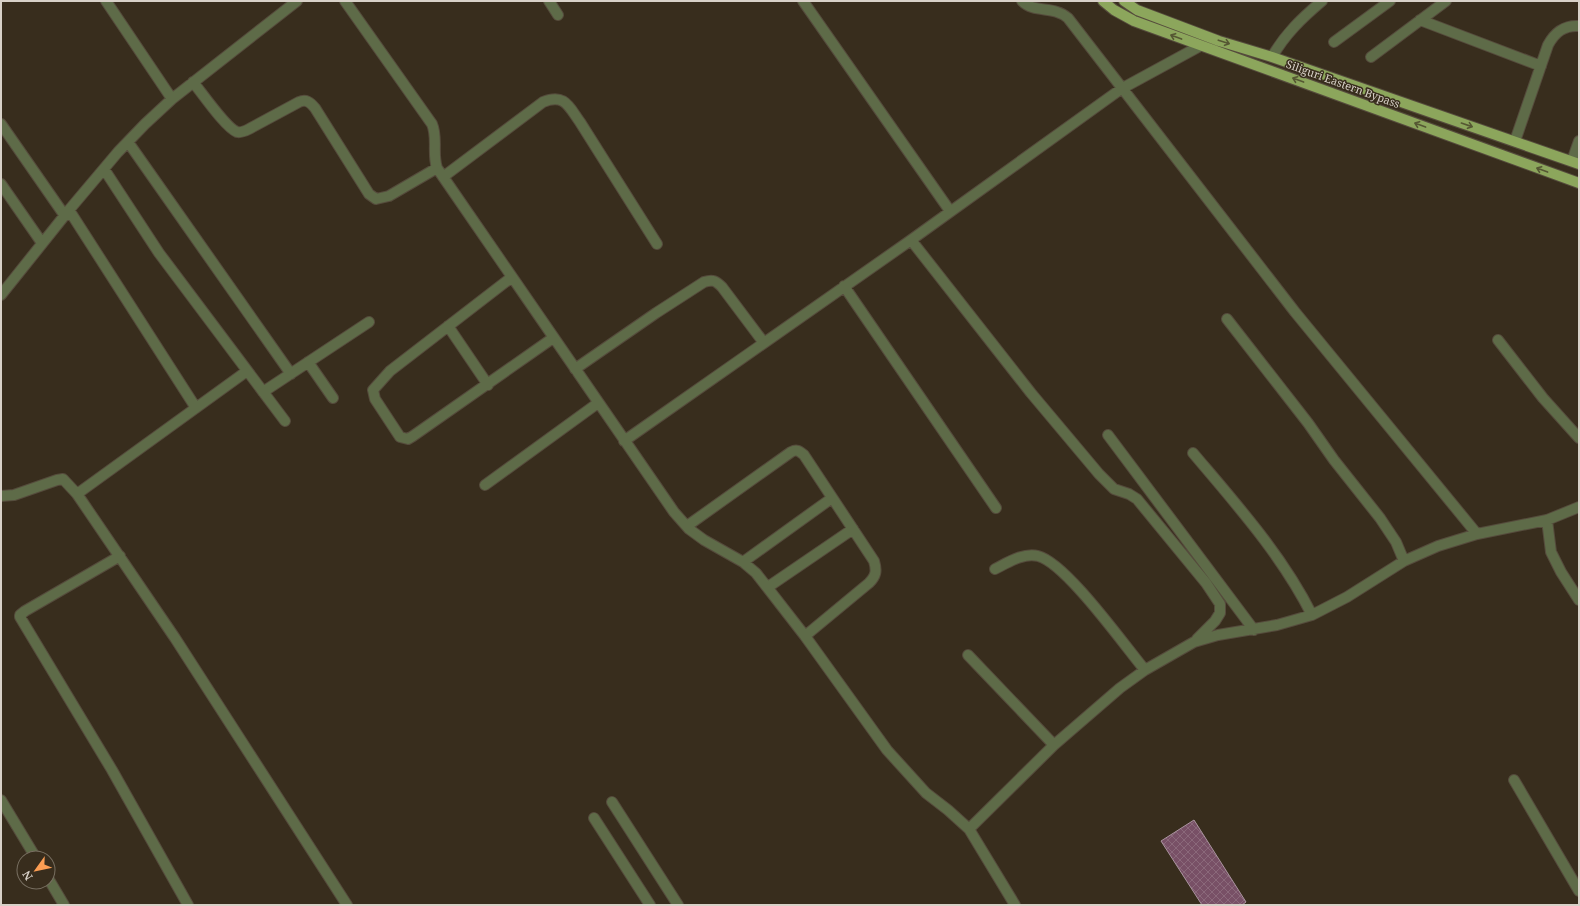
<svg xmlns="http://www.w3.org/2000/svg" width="1580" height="906" viewBox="0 0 1580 906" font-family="'Noto Serif',serif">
<defs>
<pattern id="building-cross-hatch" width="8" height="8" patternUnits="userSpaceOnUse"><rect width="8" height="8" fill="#785066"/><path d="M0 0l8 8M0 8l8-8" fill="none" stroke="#8a687a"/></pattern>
</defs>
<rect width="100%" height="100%" fill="#382d1d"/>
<!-- building -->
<path fill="url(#building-cross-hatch)" stroke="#aa949f" d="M1194,820L1246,902L1242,905H1202L1161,841Z"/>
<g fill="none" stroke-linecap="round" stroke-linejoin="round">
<!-- minor casing -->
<g stroke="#554b3c" stroke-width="12">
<path id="minor" d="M106,1L172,99
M345,1L432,124C438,138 432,153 437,168L674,512L689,529L704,540L743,562L756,573L805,636L887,750L926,793L948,810L969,829L1015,905
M549,1L558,15
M803,1L950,211
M1022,1C1035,14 1053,5 1068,18L1295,312L1477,534
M1420,20L1541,66
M1334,42L1390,1
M1272,57C1285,34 1302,18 1322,1
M1371,57L1446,1
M193,82C202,93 226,128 237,132C241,133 245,131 249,129L299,102C306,99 310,102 315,108L369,194L376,199L389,196L437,168
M1,124L65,216
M1515,141L1548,45C1555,32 1564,25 1579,26
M128,142L291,374
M1572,161L1579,141
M104,169L159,253L285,421
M443,177L543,102C565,93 569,107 580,122L657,244
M1,184L42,243
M69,210L196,408
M911,240L1031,393L1099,474L1114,489L1129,494L1137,499L1206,583L1220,604V613L1215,621L1197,639
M512,277L390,371L373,390L375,399L400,437L408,439L413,436L553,338
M844,286L996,508
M1,295L69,210L118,152L145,124L172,99L297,1
M1227,319L1308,423L1334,460L1380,518L1396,542L1404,561
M448,326L488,385
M1498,340L1543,398L1579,438
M308,362L333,398
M575,369L656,313L704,282C713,279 716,281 722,287L764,343
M263,392L369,322
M1108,435L1254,630
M624,441L911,240L1121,89L1200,46
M1193,453C1236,504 1282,555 1312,615
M485,485L598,403
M77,494L247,371
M1,496L14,495L57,480L63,479L77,494L175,638L347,905
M1547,520L1551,552L1561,572L1579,600
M687,526L791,452C797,449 799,451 804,455L874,561C877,571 876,576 869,583L805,636
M120,556L25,611L20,615V617L112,770L188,905
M743,562L832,498
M995,569C1007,563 1024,552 1038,556C1066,563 1124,645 1145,670
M768,587L853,529
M968,655L1054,745
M1514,780L1579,891
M1,800L36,858
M612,802L678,905
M594,818L650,905
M969,829L1054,745L1120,688L1145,670L1194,642L1218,635L1277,625L1312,615L1347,597L1404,561L1438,546L1477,534L1547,520L1579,507
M48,878L64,905"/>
</g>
<!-- major casing -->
<g stroke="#554b3c" stroke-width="12">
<path id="major" d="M1103,1L1114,10L1134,21L1579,183
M1124,1L1137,10L1219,41L1272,57L1579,164"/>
</g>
<!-- minor -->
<use href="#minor" stroke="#5e6b48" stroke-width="10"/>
<!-- major -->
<use href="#major" stroke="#8ca65c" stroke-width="10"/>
</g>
<!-- one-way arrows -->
<defs><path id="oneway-shaft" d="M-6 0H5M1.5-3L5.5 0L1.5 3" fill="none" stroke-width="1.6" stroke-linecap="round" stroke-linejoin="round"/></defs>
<g stroke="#555733">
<use href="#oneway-shaft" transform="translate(1176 37) rotate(-160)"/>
<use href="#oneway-shaft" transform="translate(1224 42) rotate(18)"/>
<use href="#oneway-shaft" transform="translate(1298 80) rotate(-160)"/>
<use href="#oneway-shaft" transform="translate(1420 125) rotate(-160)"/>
<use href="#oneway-shaft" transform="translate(1467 125) rotate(19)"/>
<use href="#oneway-shaft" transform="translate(1542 170) rotate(-160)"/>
</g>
<g text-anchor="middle" stroke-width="3" stroke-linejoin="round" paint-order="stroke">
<!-- street labels -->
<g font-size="11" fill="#d8d1c8" stroke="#382d1d">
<text transform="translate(1343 84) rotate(20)" y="4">Siliguri Eastern Bypass</text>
</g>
</g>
<!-- border -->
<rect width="1580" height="906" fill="none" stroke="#d8d1c8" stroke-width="4"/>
<!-- north arrow -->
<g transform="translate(36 870) rotate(237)"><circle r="19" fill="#382d1d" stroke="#786f61"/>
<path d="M0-3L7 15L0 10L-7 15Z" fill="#fc9d53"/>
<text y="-6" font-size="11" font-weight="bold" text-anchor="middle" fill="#d8d1c8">N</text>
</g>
</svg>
